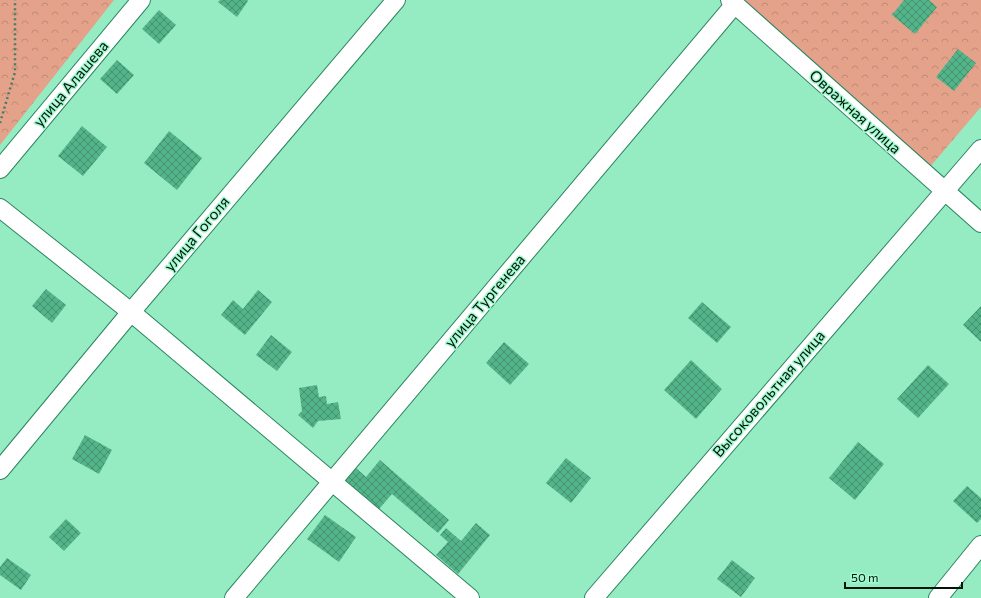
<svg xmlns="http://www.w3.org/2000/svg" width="981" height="598" viewBox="0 0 981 598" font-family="Commissioner,sans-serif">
<defs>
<pattern id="forest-crowns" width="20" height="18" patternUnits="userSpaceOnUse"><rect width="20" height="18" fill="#e3a289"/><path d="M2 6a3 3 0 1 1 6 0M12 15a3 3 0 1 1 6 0" fill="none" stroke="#c18b75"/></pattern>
<pattern id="building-cross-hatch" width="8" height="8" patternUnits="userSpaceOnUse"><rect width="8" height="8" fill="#54b489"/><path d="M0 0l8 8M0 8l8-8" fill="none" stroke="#43916e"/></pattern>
</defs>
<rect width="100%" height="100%" fill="#96ecc2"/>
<!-- forest -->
<path fill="url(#forest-crowns)" d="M0,0H114L0,145Z
M742,0H981V107L929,168Z"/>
<!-- building -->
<path fill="url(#building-cross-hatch)" d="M220,0H247L248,1L237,17L218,2Z
M904,0H929L937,7L915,34L892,15Z
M159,10L176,25L159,44L142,29Z
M958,49L976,63L954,91L936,77Z
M117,60L134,75L117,94L100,79Z
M82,126L107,147L83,176L58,156Z
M169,131L202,158L177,190L144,163Z
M46,289L66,305L52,323L32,306Z
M258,290L272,302L245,335L221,315L233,300L243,309Z
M702,302L731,327L717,343L688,318Z
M981,306V342L963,325Z
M271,335L292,352L277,371L256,355Z
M504,342L529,364L510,385L486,363Z
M691,360L722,389L696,419L664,390Z
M928,365L949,384L918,418L897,399Z
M317,385L319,397L326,396L327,404L338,402L341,419L318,421L313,428L298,415L302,411L299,388Z
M85,435L112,450L99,474L72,459Z
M858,442L884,464L855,500L829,478Z
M566,458L591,478L571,503L546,483Z
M380,460L449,520L438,533L392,494L379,509L345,480L356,468L366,477Z
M967,486L981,498V519L977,523L953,501Z
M325,515L356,537L339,562L307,539Z
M66,519L81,533L64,551L49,537Z
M476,523L490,535L458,574L436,555L448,542L440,535L446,528L461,541Z
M7,558L31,575L21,590L0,575V567Z
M732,560L755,578L741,597L717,579Z"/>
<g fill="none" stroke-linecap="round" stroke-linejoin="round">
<!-- minor casing -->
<g stroke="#2c8560" stroke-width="20">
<path id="minor" d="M730,0L981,223
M0,169L141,0
M0,208L131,312L470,598
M0,470L131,312L396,0
M234,598L735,4
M594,598L981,149
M938,598L981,545"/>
</g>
<!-- path -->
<path stroke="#487c62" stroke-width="2.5" stroke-dasharray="2 3" stroke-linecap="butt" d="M0,123L15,72V0"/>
<!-- minor -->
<use href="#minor" stroke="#fff" stroke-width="18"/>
</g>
<g text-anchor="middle" stroke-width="3" stroke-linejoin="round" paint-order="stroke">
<!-- street labels -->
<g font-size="15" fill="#00150a" stroke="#a3f9cf">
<text transform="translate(71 84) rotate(-50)" y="5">улица Алашева</text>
<text transform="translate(855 112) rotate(42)" y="5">Овражная улица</text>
<text transform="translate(197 234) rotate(-50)" y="5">улица Гоголя</text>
<text transform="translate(485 301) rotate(-50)" y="5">улица Тургенева</text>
<text transform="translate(769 394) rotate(-49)" y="5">Высоковольтная улица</text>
</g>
</g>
<!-- scale -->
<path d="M845 582v6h117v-6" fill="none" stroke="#00150a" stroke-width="2"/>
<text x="851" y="582" font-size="12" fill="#00150a" stroke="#a3f9cf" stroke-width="3" paint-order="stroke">50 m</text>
</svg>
